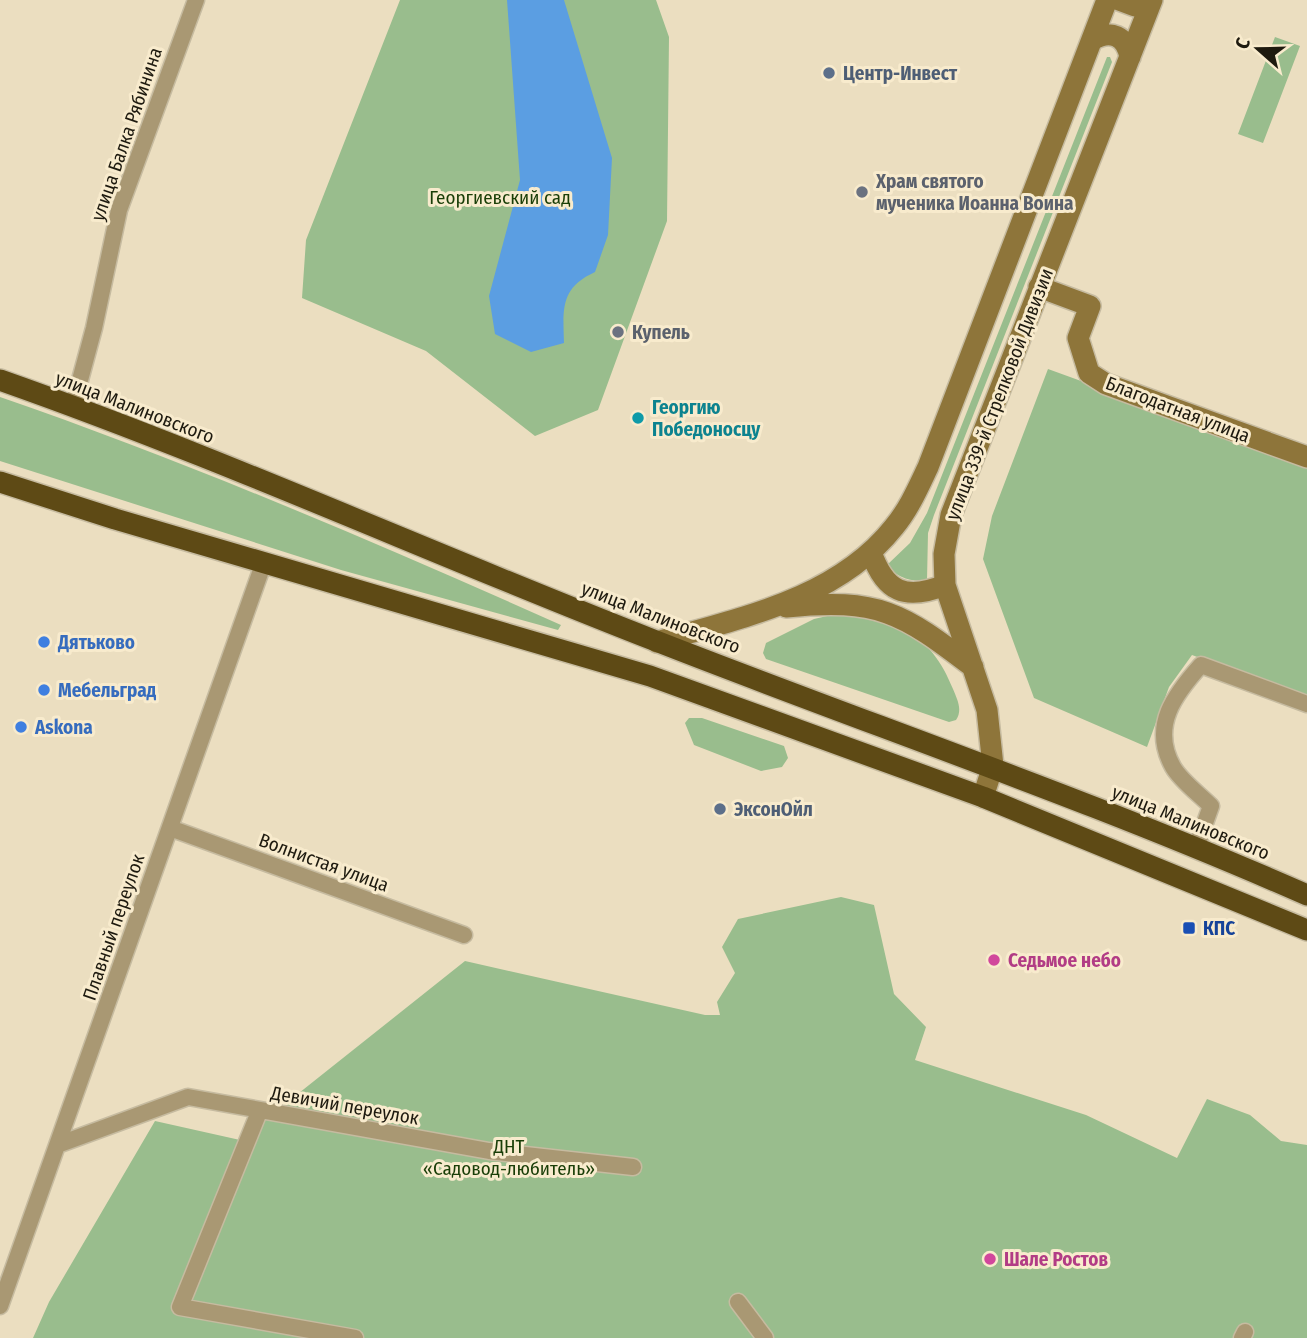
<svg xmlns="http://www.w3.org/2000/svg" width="1307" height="1338" viewBox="0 0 1307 1338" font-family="'Fira Sans Condensed',sans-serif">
<rect width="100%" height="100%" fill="#ebdec0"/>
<!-- green -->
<path fill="#99bd8d" d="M400,0H656L669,37L667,221L598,410L535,436L426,351L302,298L306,240Z
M1275,37L1300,46L1263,143L1238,134Z
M1107,57H1110L1112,62L934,515L928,533L927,580C914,583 894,577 887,565L910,543L927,513Z
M1048,369L1307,463V698L1192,655L1169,687L1147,747L1034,698L983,559L992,516Z
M0,397C191,463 377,543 561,625L558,630L341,570L0,461Z
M836,614C894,619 930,631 953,689C957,699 963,710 956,720L949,722L766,659L763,653L766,643L814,619Z
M689,718H702L784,746L788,758L782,767L761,771L694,745L685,723Z
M841,897L874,905L894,994L926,1027L915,1060L1086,1115L1177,1158L1207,1099L1250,1115L1281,1141L1307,1145V1338H33L49,1302L155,1121L240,1140L465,961L705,1015H720L717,1002L735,973L722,947L738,919Z"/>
<!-- water -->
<path fill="#5b9ee2" d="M507,0H564L612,158L608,235L595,272C560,288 563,309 564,343L531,352L495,334L489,296L520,180Z"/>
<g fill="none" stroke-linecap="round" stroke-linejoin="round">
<!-- street casing -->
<g stroke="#c6bba0" stroke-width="19">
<path id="street" d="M73,406L94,328L119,210L196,0
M170,828L464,935
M1196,848L1211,806C1199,794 1181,781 1173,767C1150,726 1175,694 1201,665L1307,704
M259,1112L180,1307L355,1338
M60,1144L188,1097L489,1151L633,1167
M738,1302L765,1338
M0,1306L264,562
M1242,1338L1245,1332"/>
</g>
<!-- secondary casing -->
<g stroke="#c6bba0" stroke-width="24">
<path id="secondary" d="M1119,0L1135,6L1150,0
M1092,40C1111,29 1126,36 1130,57
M1039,287L1090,306L1078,338L1089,373L1106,384L1307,457
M871,552C885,592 905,601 945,585
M786,607C879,598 901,612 973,667
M657,642C740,618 837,599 894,527C909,509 918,488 928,467L1107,0
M983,797L993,766L987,710L945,585L944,554L951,515L1152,0"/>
</g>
<!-- highway casing -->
<g stroke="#c6bba0" stroke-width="24">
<path id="highway" d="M0,380C222,458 437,556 656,641C873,726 1094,801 1307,895
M0,482L115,519L650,676L983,797L1307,930"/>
</g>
<!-- street -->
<use href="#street" stroke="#a99873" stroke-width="16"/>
<!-- secondary -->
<use href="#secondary" stroke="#8e753a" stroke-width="21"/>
<!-- highway -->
<use href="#highway" stroke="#5e4a15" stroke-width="21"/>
</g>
<!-- markers -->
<g fill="#5c6f8a" stroke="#f8ebcd" stroke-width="2.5">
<circle cx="829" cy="73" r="7"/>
<circle cx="720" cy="809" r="7"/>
</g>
<g fill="#6b7280" stroke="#f8ebcd" stroke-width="2.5">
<circle cx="862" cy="192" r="7"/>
<circle cx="618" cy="332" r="7"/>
</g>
<circle fill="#0f9aa8" stroke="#f8ebcd" stroke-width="2.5" cx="638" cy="418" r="7"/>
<g fill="#3f7fe0" stroke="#f8ebcd" stroke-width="2.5">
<circle cx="44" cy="642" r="7"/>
<circle cx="44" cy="690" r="7"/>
<circle cx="21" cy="727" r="7"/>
</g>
<rect fill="#1a4fb4" stroke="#f8ebcd" stroke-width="2.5" x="1182" y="921" width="14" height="14" rx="3.5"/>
<g fill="#d1479c" stroke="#f8ebcd" stroke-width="2.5">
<circle cx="994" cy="960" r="7"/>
<circle cx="990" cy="1259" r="7"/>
</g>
<g text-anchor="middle" stroke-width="6" stroke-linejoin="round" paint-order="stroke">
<!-- service labels -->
<g font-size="19" font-weight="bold" fill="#4e5e75" stroke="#f8ebcd" text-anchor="start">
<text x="843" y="80">Центр-Инвест</text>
<text x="734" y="816">ЭксонОйл</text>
</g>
<!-- street labels -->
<g font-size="19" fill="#1e1a0f" stroke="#f8ebcd">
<text transform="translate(126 134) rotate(-71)" y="7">улица Балка Рябинина</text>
<text transform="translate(999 394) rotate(-69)" y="7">улица 339-й Стрелковой Дивизии</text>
<text transform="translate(135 407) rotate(21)" y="7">улица Малиновского</text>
<text transform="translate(1178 409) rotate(21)" y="7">Благодатная улица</text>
<text transform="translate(661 617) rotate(21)" y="7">улица Малиновского</text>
<text transform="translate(1191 822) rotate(22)" y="7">улица Малиновского</text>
<text transform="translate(324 862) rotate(20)" y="7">Волнистая улица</text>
<text transform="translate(113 927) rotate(-71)" y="7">Плавный переулок</text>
<text transform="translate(345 1105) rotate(10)" y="7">Девичий переулок</text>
</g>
<!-- worship labels -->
<g font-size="19" font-weight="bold" fill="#5b616d" stroke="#f8ebcd" text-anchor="start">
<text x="876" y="188">Храм святого<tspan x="876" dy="22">мученика Иоанна Воина</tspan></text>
<text x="632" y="339">Купель</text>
</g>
<!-- park labels -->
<g font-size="19" fill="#193e07" stroke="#f8ebcd">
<text x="500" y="204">Георгиевский сад</text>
<text x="509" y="1153">ДНТ<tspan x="509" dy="22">«Садовод-любитель»</tspan></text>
</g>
<!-- culture labels -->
<g font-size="19" font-weight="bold" fill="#0d838f" stroke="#f8ebcd" text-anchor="start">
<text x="652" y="414">Георгию<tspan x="652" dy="22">Победоносцу</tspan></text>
</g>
<!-- shop labels -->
<g font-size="19" font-weight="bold" fill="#366cbe" stroke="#f8ebcd" text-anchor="start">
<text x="58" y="649">Дятьково</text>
<text x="58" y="697">Мебельград</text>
<text x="35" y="734">Askona</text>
</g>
<!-- transit labels -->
<g font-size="19" font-weight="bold" fill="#164399" stroke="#f8ebcd" text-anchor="start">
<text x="1203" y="935">КПС</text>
</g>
<!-- hotel labels -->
<g font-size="19" font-weight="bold" fill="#b23c85" stroke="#f8ebcd" text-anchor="start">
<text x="1008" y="967">Седьмое небо</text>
<text x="1004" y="1266">Шале Ростов</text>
</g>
</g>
<!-- north arrow -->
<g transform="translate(1258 49) rotate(290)" stroke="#f8ebcd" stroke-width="5" paint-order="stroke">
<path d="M0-5L12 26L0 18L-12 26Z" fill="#1e1a0f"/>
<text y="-10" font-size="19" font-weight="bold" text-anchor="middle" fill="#1e1a0f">С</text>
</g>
</svg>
